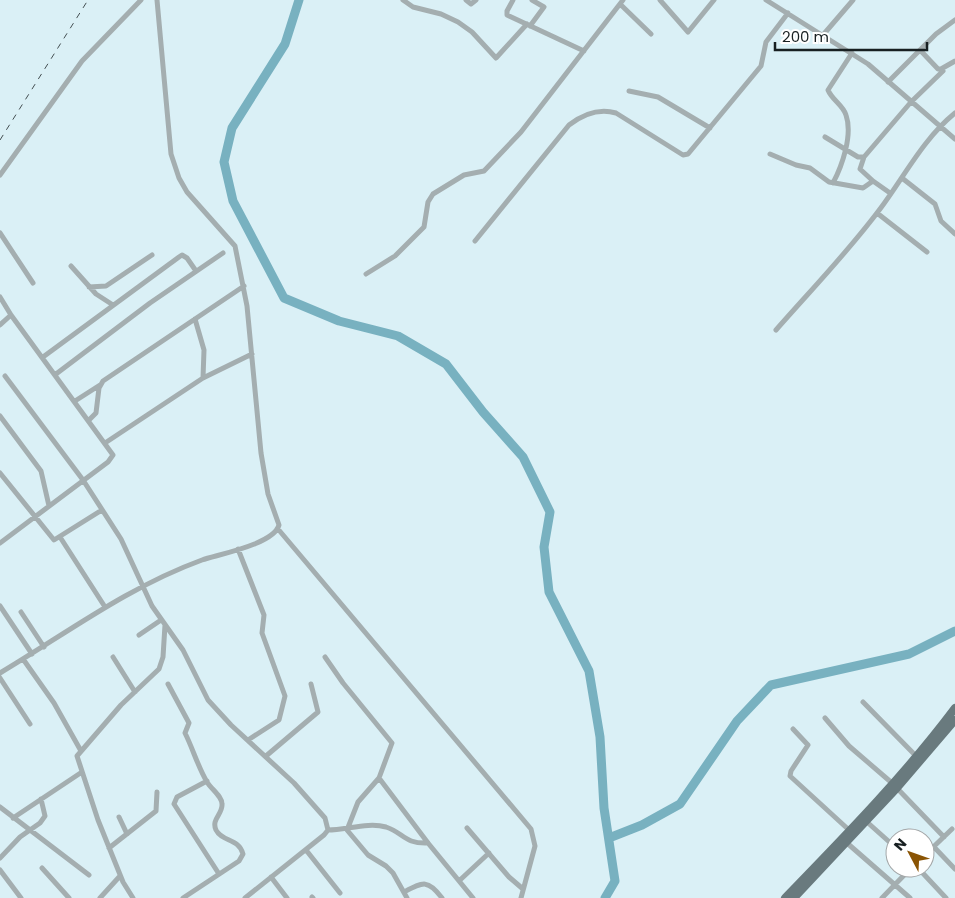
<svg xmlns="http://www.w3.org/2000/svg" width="955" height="898" viewBox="0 0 955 898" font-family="Poppins,sans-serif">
<rect width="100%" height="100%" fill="#daf0f6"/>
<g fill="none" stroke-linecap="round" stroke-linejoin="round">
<!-- river -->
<path stroke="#78b1c0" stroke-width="9" d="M299,0L285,44L232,128L224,162L233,201L284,298L339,321L398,336L446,364L483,412L523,457L550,512L544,547L549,592L589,671L600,737L604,808L615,881L605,898
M609,838L642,825L680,804L737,721L771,685L909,654L955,631"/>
<!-- street -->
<path stroke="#a4aeb0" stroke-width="5" d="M403,0L413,7L441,14L458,22L472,32L496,58L527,24
M466,0L471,4L476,0
M513,0L507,11V15L584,51
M660,0L688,32L714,0
M766,0L868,64L955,139
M620,4L651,34
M530,26L544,7L532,0
M823,35L853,0
M920,50L938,69H941L955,61
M888,82L936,34L955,20
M629,91L658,97L710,128
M825,137L858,157H864L911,102L943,71
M770,154L796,165L810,168L829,182L863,188L873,181L890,193
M864,157L860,169L873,181
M0,175L82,61L141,0
M902,178L935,204L941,221L955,234
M833,183C842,166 853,135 846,115C843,105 832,100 828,90L852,53
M877,213L927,252
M0,233L33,283
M475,241L569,125C582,115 599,108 616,113L683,155L688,154L761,66L766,42L788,13
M71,266L96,294L113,305
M366,274L395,256L424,227L428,202L433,194L464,175L484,171L521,132L623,0
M89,287L106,286L152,255
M0,297L11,315L0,325
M195,319L204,350L203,378
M776,330C811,290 848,252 880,209C904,177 923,139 955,113
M43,357L179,257L182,255L187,258L196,271
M56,374L150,303L223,253
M5,376L83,480L121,539L152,606L183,650L208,700L231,725L294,783L325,818L328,830L324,835L245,898
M75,401L100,385
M0,416L41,471L49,506
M89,420L96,413L99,388L103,381L244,286
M105,443L203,378L252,354
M0,473L54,540L102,510
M278,529L531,829L535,846L521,898
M60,537L105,607
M0,543L108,462L113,455L11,315
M238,549L264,615L262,633L285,696L279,720L248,740
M0,606L32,654
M21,612L44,647
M139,635L161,620
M113,657L135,692
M325,657L343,683L392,743L379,778L358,802L347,830L368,855L386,866L393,873L407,898
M23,659L54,703L81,751
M0,673C67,633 128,587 202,560C220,554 274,544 279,525L268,494L261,453L247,306L235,246L187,192L179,178L171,154L157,0
M0,678L30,724
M168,684L189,723L185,733C193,749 198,767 207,782C211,789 222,796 222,804C223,814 211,819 216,830C222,842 239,838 243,854L239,861L183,898
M863,702L916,756
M825,718L849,746L892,783L944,837
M793,729L808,745L791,771L790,776L849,830
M266,756L318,712L311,684
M379,778L428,843L473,898
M207,781L177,797L174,804L219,874
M0,807L89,875
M119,817L127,834
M13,818L82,772
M867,822L895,847
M467,828L509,877L523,889
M328,830C346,830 368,822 386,827C404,833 404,844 428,843
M847,843L910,898
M934,847L955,869
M109,848L156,811L157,792
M306,850L340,893
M925,855L952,829
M0,858L20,837L40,823L45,816L41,799
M42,868L69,898
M918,868L946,898
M0,870L21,898
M271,877L287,898
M460,880L489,853
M404,892C423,882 428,879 442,898
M312,897L313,898
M100,898L120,876
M133,898L123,882L98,820L77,756L121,705L159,669L163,657L165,625
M882,898L911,868"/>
<!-- primary -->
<path stroke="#697a7e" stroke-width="8" d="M785,898C844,837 904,776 955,708
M794,898L897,788L955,720"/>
<!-- rail -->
<path stroke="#444f52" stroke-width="1" stroke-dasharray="6 6" stroke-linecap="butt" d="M0,140L88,0"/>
</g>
<!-- north arrow -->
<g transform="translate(910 853) rotate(311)"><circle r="24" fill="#ffffff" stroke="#a3a6a7"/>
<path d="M0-4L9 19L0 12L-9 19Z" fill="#8a5404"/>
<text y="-8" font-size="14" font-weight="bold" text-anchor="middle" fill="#182022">N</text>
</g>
<!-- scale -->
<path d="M775 42v8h152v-8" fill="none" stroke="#182022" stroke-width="2.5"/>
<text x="782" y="42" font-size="15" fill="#182022" stroke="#ffffff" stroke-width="4" paint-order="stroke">200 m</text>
</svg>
